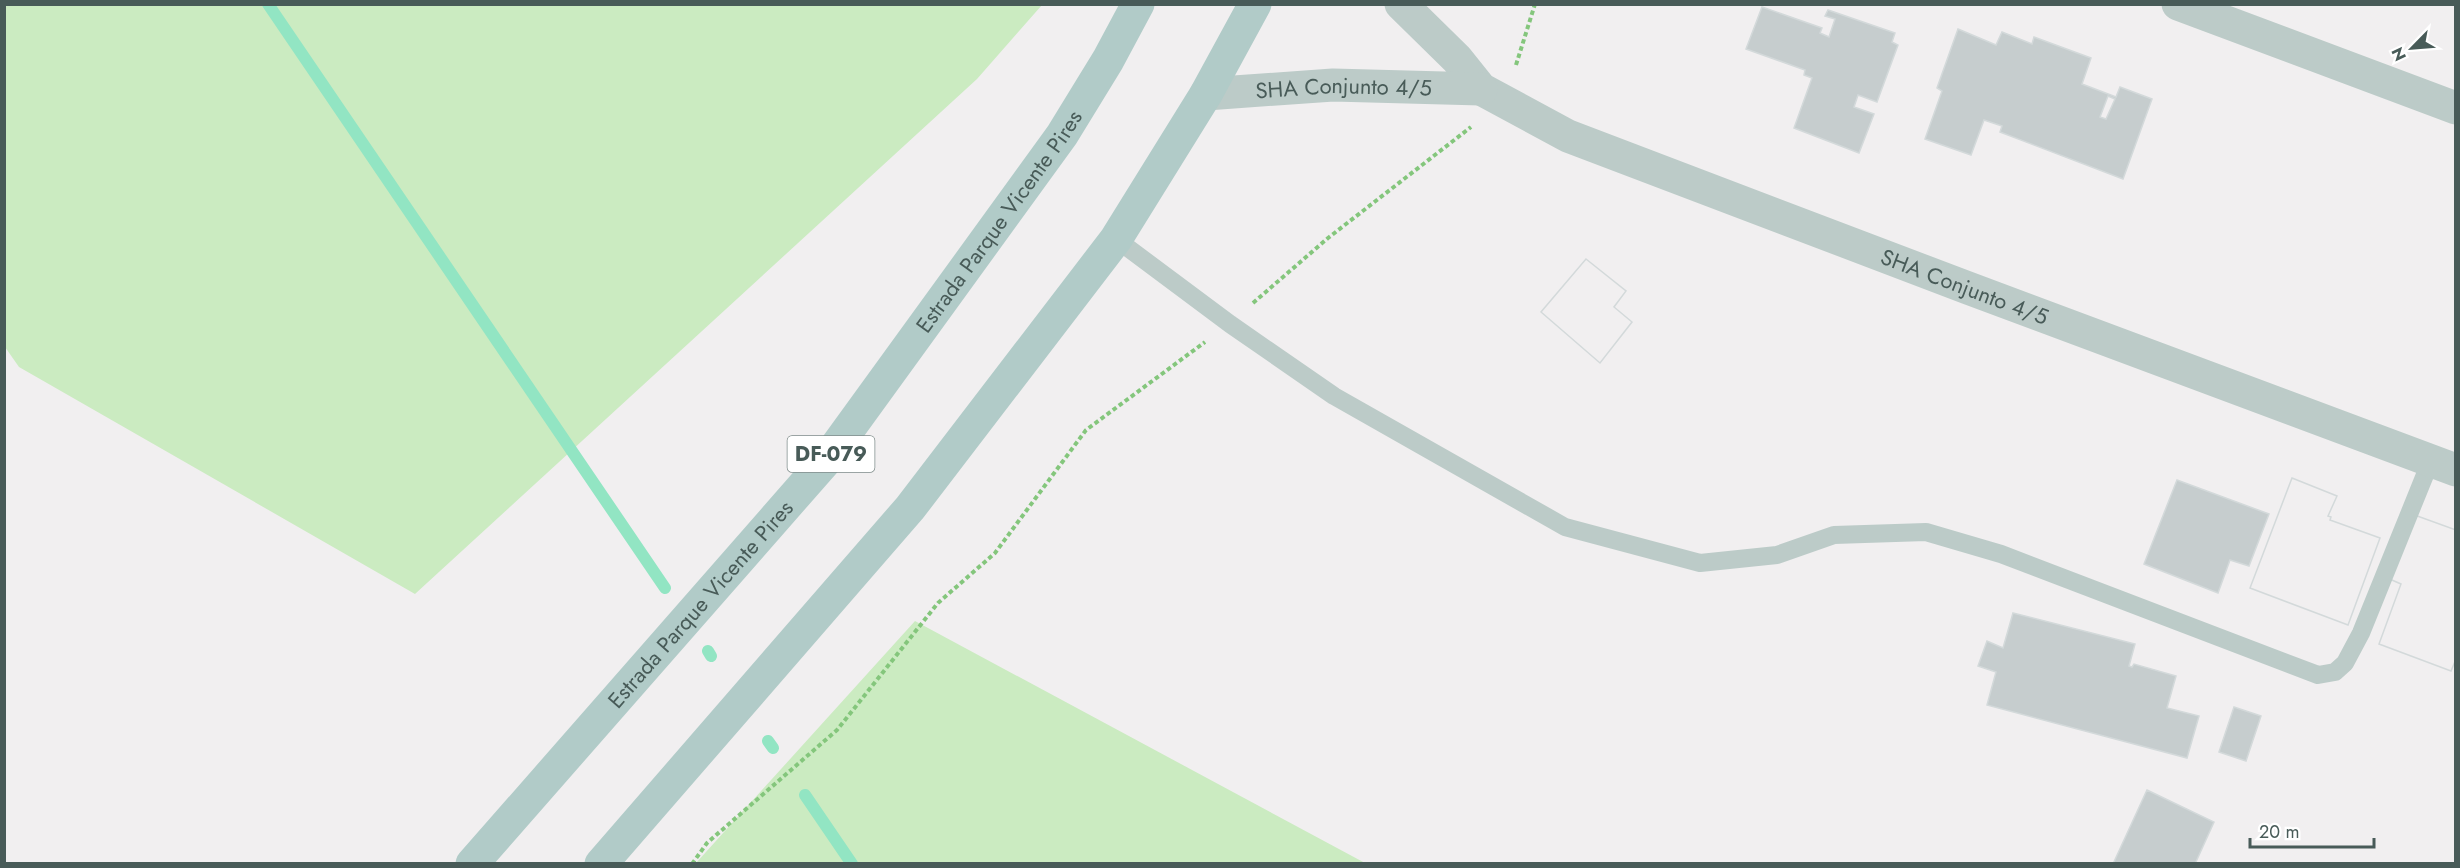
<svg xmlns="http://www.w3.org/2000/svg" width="2460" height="868" viewBox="0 0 2460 868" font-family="Jost,sans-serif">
<rect width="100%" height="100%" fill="#f1eff0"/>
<!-- green -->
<path fill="#cbebc1" d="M4,5L5,4L1042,5L977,79L415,594L19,367L5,347Z
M915,621L1365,863H696Z"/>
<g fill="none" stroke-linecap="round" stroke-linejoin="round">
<!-- stream -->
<path stroke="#92e5c3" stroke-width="12" d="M268,4L665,588
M708,651L711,656
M768,741L773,748
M805,795L852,864"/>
</g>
<!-- building -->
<path fill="#c6cdce" stroke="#d3d9da" stroke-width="1.5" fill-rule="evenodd" d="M1762,7L1822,28L1820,33L1829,37L1835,19L1825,16L1828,10L1895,33L1892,42L1898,45L1877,102L1858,95L1854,107L1874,114L1859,153L1794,128L1812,78L1804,75L1805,70L1746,49Z
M1958,29L1996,45L2002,32L2032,44L2034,37L2091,58L2082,84L2116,97L2120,87L2152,99L2123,179L2000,132L2002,126L1984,120L1971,155L1925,139L1942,91L1937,88ZM2108,96L2115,99L2106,119L2100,117Z
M1586,259L1626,291L1614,307L1632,322L1600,363L1541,312Z
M1586,259L1626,291L1614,307L1632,322L1600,363L1541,312Z
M2292,478L2337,496L2328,516L2331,517L2330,520L2380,538L2348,625L2250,588Z
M2292,478L2337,496L2328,516L2331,517L2330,520L2380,538L2348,625L2250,588Z
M2177,480L2269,514L2249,566L2230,560L2218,593L2144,564Z
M2409,513L2456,530V659L2451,671L2379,644L2401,584L2385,577Z
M2409,513L2456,530V659L2451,671L2379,644L2401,584L2385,577Z
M2013,613L2135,644L2129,666L2132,667L2134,664L2176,676L2167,708L2199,716L2187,758L1987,705L1996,672L1978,666L1987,641L2003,648Z
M2234,707L2261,716L2246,761L2219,752Z
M2147,790L2214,822L2195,864H2113Z"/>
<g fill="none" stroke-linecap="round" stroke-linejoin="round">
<!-- path -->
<path stroke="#84c67c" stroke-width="4" stroke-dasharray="4.5 3" stroke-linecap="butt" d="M1516,65L1535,4
M1253,303L1328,238L1471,127
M692,864L707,843L837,730L938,603L995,553L1086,430L1205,342"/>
<!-- service -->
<path stroke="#bccbc8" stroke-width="18" d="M1116,239L1230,324L1334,396L1565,527L1700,563L1777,555L1834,535L1926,532L2001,554L2318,675L2335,672L2345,663L2361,633L2431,460"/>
<!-- minor -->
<path stroke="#bccbc8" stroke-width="33" d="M2178,4L2456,108"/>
<!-- tertiary -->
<g stroke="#bccbc8" stroke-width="33">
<path id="s1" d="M1401,4L1457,59L1481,89L1568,136L1968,288L2456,470"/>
<path id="s2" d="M1206,94L1333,85L1481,89"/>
</g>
<!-- primary -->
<g stroke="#b1cbc8" stroke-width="33">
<path id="s3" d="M472,864L827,459L1062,135L1108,60L1138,4"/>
<path d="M601,864L910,508L1116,239L1206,94L1255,4"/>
</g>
</g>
<g text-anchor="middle" stroke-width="4.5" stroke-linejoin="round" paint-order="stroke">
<!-- shield labels -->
<rect fill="#fff" stroke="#7f8c8a" stroke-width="1.5" x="787.5" y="436" width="87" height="36" rx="4.5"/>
<g font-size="21" font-weight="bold" fill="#485b58">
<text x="831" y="461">DF-079</text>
</g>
<!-- street labels -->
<g font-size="22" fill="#485b58" stroke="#fff">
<text dy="8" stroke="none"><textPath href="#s2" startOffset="138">SHA Conjunto 4/5</textPath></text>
<text dy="8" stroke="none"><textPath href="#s3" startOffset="832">Estrada Parque Vicente Pires</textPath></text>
<text dy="8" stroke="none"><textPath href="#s1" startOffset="640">SHA Conjunto 4/5</textPath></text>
<text dy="8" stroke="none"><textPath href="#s3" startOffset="346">Estrada Parque Vicente Pires</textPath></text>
</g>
</g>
<!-- border -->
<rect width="2460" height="868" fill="none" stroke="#485b58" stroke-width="12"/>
<!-- north arrow -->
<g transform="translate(2412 48) rotate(245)" stroke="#ffffff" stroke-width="4.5" paint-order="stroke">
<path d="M0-4.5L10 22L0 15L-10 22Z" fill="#485b58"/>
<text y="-9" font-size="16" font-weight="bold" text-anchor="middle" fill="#485b58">N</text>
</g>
<!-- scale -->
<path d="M2250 838v9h124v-9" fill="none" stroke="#485b58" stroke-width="3"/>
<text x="2259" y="838" font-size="18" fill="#485b58" stroke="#ffffff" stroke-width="4.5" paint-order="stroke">20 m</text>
</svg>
